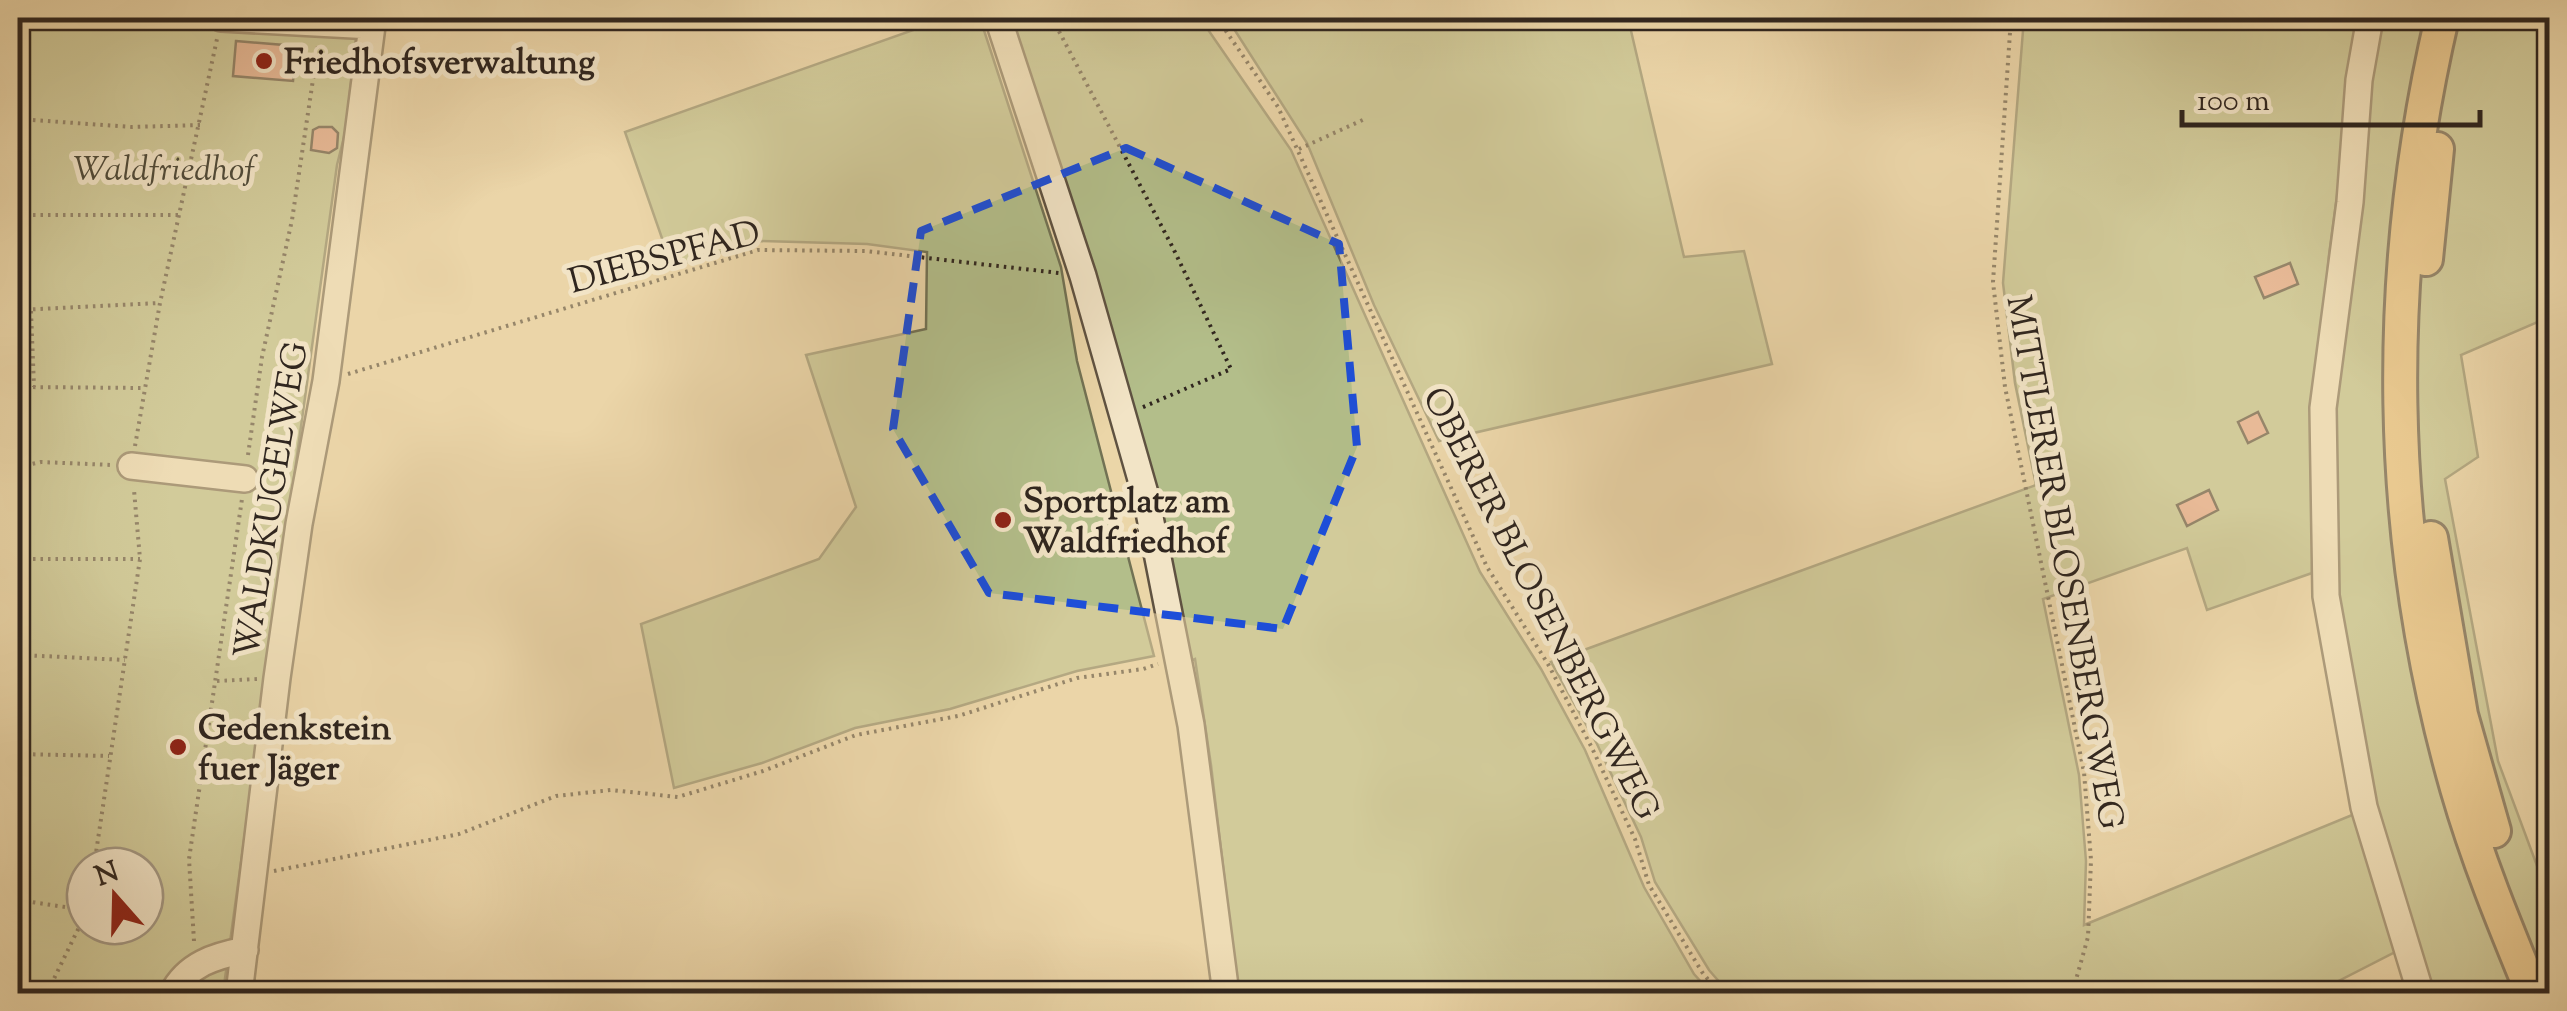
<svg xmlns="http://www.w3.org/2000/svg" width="2567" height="1011" viewBox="0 0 2567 1011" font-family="'Sorts Mill Goudy',serif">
<rect width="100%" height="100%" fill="#ebd6a8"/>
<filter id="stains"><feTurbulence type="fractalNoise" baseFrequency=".002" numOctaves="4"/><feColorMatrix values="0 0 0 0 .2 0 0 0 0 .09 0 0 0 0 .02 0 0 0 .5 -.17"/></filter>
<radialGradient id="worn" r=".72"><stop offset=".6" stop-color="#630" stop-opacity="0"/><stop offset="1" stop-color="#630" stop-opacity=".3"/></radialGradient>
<!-- green -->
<path fill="#b3be8a" stroke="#727254" stroke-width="2.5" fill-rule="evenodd" d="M18,18H358L346,129L337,165L223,993H18ZM85,866H145V926H85Z
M947,18H980L1061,267L1077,361L1154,656L1077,671L950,709L855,728L762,763L674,788L641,624L819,559L856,507L806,355L926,329L927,252L867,244L758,241L672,267L625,132Z
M1008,18H1200L1291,150L1480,572L1541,669L1585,750L1644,887L1694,974L1711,993H1238L1211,765L1195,659L1185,663Z
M1227,18H1628L1684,257L1744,251L1772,364L1439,441L1374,305L1307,143Z
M2024,18H2361L2329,255L2315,410L2312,573L2207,610L2187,548L2043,599L2079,775L2086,861L2084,925L2357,813L2395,952L2315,993H1729L1709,970L1655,882L1641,837L1597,744L1551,662L2036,485L2015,383L2003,283Z
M2374,18H2549V317L2461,355L2478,457L2445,479L2498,761L2549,898V993H2431L2369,799L2329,584L2325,399Z"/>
<!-- building -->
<path fill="#e59983" stroke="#30261f" stroke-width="2.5" d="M236,41L296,46L293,81L233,76Z
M319,127H332L338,133L337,148L329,153L311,150L313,130Z
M2290,263L2298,284L2264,298L2255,277Z
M2258,412L2268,433L2248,443L2238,422Z
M2209,490L2218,510L2187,526L2177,505Z"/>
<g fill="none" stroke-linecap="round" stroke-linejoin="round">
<!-- minor casing -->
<g stroke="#5f5241" stroke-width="30">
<path id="minor" d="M221,18L372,26
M998,18L1083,276L1146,497L1191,725L1226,994
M2370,18L2359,80L2350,202L2323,408L2326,596L2364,807L2421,994
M131,466L245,479
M172,994C187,964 215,956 245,950
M239,994L277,678L299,524L326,381L373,18"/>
</g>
<!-- major casing -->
<g stroke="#30261f" stroke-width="38">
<path id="major" d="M2442,18C2383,272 2385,536 2457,788C2477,858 2505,926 2533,994
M2426,259L2437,149
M2431,538L2461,715L2494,831"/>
</g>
<!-- path -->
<path stroke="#30261f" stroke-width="4" stroke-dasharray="2.5 5" stroke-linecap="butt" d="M1052,18L1173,248L1231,369L1141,408
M1217,18L1278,107L1487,567L1548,664L1591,746L1635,839L1649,885L1702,972L1720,994
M2011,18L1993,282L2005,387L2084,772L2091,860L2088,937L2072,994
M18,26L198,19
M18,119L132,127L200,125
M1299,149L1367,118
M18,215H182
M18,310L160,303
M31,311L34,387
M348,374L758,250L866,251L1059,273
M18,387L145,388
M135,446L160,303L217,39
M248,455L262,357L292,220L318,46
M18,467L41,462L112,465
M18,559H140
M18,656L21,655L27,641L26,560
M217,681L257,679
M18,754L109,756
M22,754L21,655L125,660
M94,866L140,559L134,490
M274,871L459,834L556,796L611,790L678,797L763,771L856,735L958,716L1077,678L1143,669L1158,664
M18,900L85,910
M194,941L189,859L242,499
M18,979L29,988L50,987L85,915"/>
<!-- minor -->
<use href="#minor" stroke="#f2e4c6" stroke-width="25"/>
<!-- major -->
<use href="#major" stroke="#e6bb74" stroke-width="32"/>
</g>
<!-- marked area -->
<path d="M0 0H2567V1011H0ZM1126,148L1339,244L1357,447L1283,629L989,593L893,429L921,231Z" fill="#ebd6a8" fill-opacity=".55" fill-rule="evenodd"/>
<path fill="none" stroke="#1d4ed8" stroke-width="8" stroke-dasharray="20 12" stroke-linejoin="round" d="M1126,148L1339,244L1357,447L1283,629L989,593L893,429L921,231Z"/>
<!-- markers -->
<g fill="#8f2418" stroke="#f2e4c6" stroke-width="4">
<circle cx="264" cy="61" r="10"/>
<circle cx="1003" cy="520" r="10"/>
<circle cx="178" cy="747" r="10"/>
</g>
<g text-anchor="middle" stroke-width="10" stroke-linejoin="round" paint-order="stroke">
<!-- poi labels -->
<g font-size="35" font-weight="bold" fill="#30261f" stroke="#f2e4c6" text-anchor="start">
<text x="284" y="73">Friedhofsverwaltung</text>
<text x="1023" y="512">Sportplatz am<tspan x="1023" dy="40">Waldfriedhof</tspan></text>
<text x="198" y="739">Gedenkstein<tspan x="198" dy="40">fuer Jäger</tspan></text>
</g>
<!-- park labels -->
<g font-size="35" font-style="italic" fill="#514c3a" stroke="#f2e4c6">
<text x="164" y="180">Waldfriedhof</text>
</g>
<!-- street labels -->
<g font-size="35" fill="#30261f" stroke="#f2e4c6">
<text transform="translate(664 256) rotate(-15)" y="12">DIEBSPFAD</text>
<text transform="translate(270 500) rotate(-81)" y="12">WALDKUGELWEG</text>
<text transform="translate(2066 562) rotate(80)" y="12">MITTLERER BLOSENBERGWEG</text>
<text transform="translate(1542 603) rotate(63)" y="12">OBERER BLOSENBERGWEG</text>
</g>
</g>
<!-- margin -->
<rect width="2567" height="1011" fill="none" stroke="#ebd6a8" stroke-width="60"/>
<rect x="20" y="20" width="2527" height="971" fill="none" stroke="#30261f" stroke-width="5"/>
<rect x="30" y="30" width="2507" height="951" fill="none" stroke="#30261f" stroke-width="2.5"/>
<!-- north arrow -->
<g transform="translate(115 896) rotate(340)"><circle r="48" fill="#f2e4c6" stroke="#a49883" stroke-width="2.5"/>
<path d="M0-8L18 38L0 25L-18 38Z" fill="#8f2418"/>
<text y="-15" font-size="28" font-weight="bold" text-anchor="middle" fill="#30261f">N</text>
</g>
<!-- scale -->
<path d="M2182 110v15h298v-15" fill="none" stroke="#30261f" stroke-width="5"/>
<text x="2197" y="110" font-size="30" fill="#30261f" stroke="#f2e4c6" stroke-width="8" paint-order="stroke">100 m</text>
<rect width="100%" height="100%" filter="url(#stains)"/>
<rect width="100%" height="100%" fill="url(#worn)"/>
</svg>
